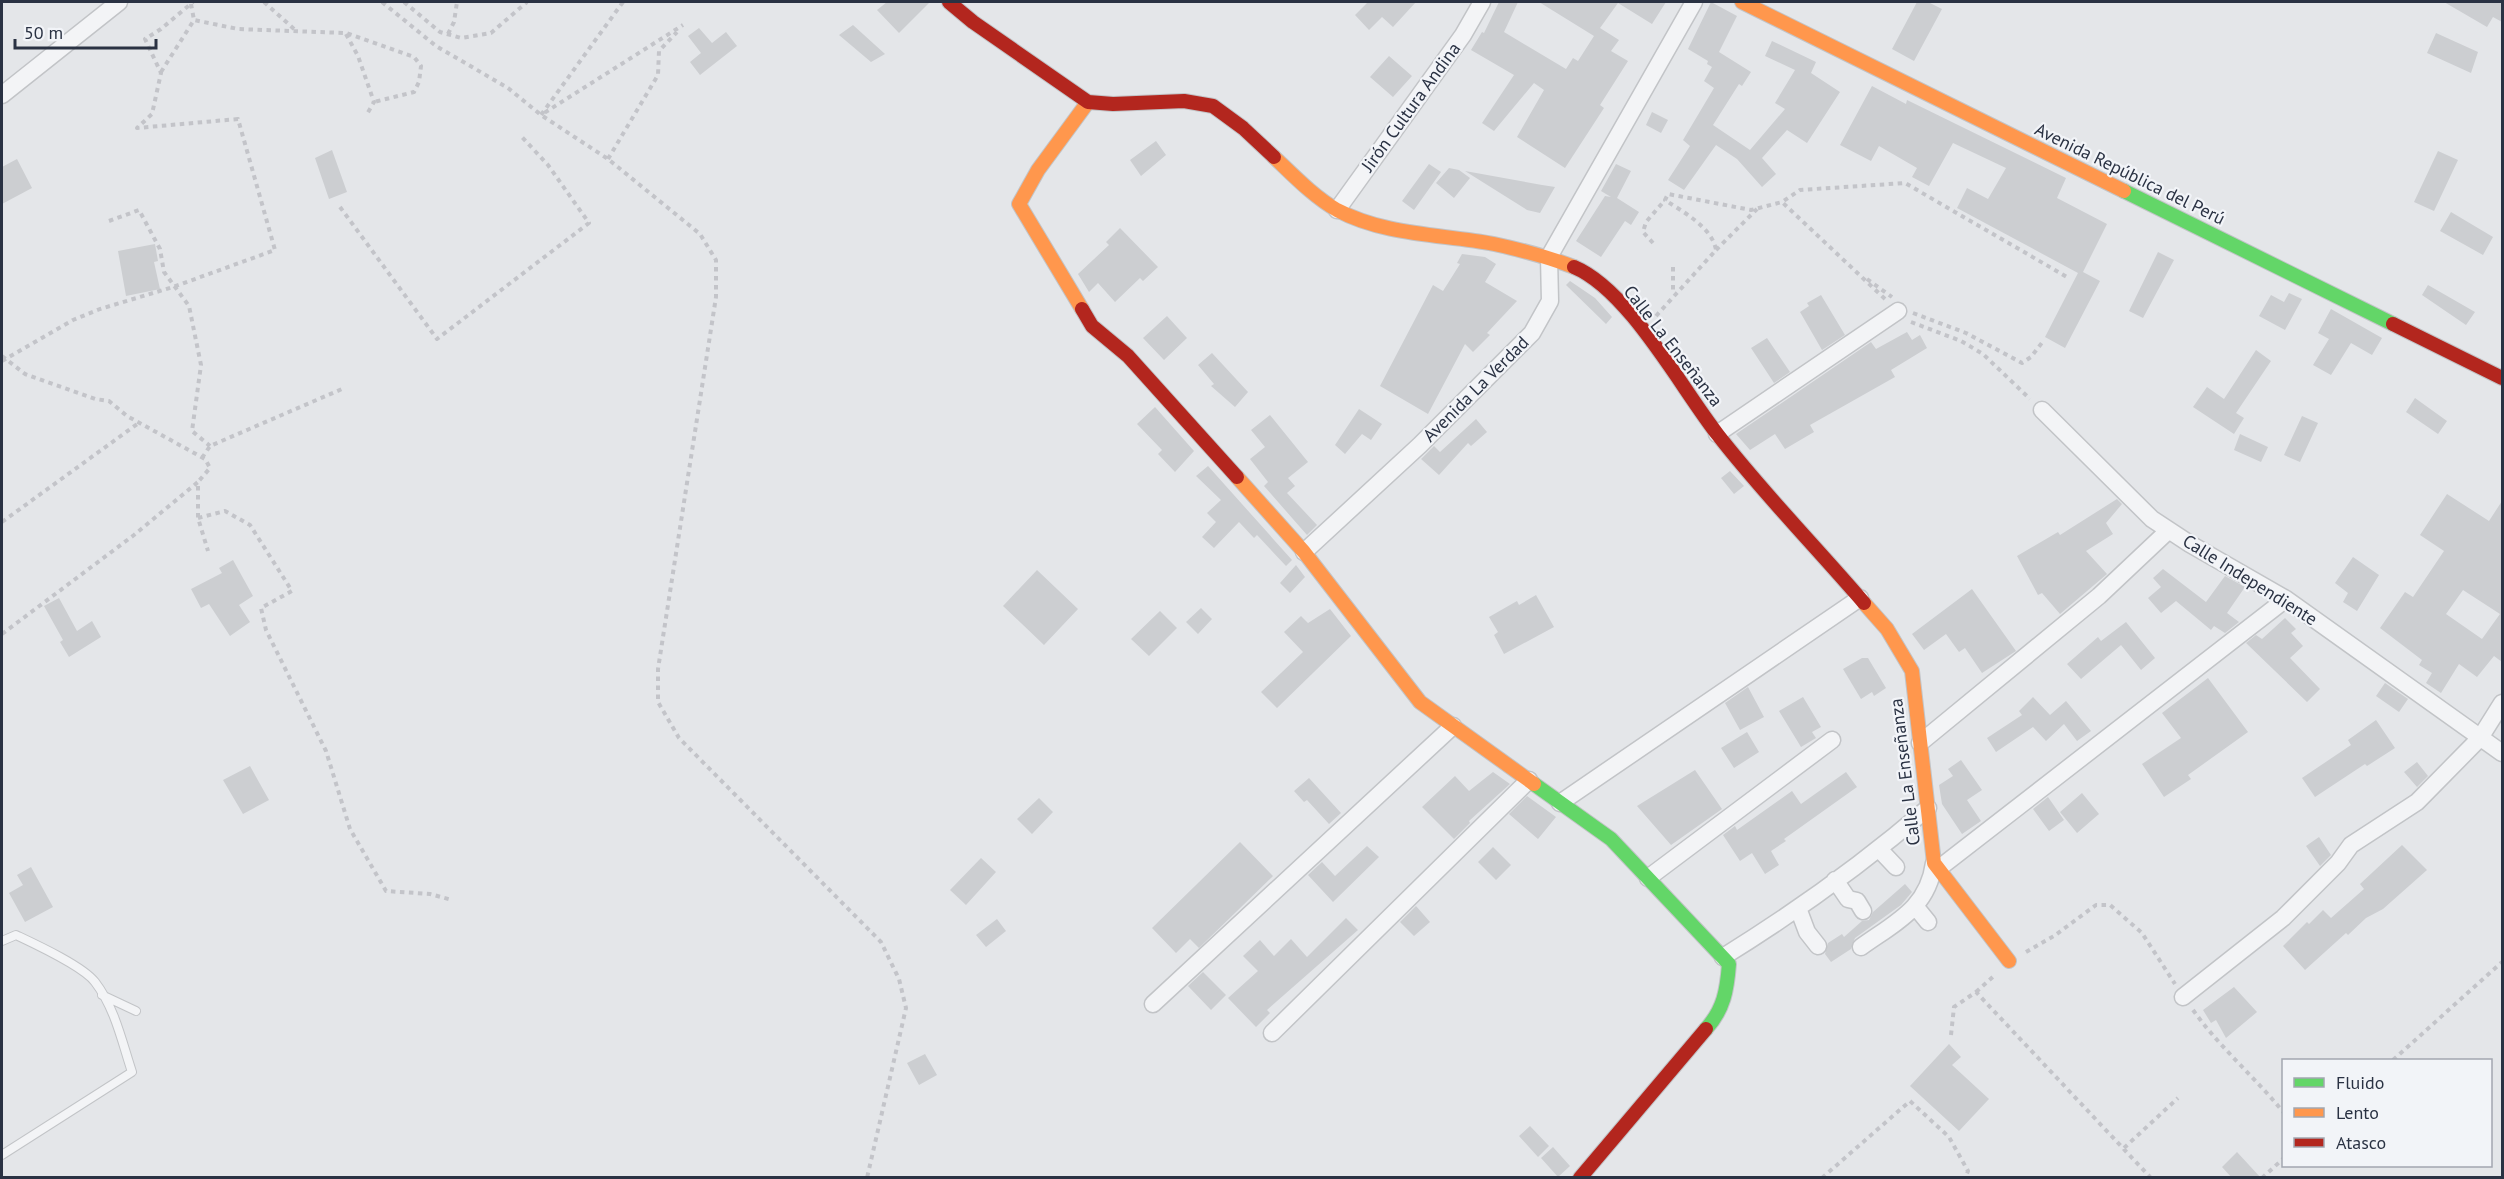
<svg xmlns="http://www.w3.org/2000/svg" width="2504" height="1179" viewBox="0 0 2504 1179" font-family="'PT Sans',sans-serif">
<rect width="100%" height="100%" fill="#e4e6e9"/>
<!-- building -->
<path fill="#ccced1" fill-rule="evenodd" d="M887,2H930L899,33L877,10Z
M1365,2H1416L1393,27L1382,17L1369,30L1355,15L1367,3Z
M1499,2H1518L1504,32L1566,69L1573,58L1578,61L1594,36L1539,2H1666L1652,24L1618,3L1600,28L1619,40L1611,51L1628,61L1600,105L1604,108L1565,168L1517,137L1544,90L1534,83L1494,131L1482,123L1514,75L1471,50L1482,32L1484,33Z
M1711,2L1737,16L1719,52L1751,72L1742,86L1739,84L1713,125L1750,150L1785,109L1775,103L1795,70L1765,56L1772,41L1816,62L1811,73L1840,92L1807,143L1787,130L1762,158L1776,174L1762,187L1737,159L1716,145L1684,190L1668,180L1690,146L1683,140L1714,88L1704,81L1712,67L1707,64L1708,61L1688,49Z
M1917,2H1928L1942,9L1914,61L1892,49Z
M2444,2H2502V22L2493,17L2487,27Z
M853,25L885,54L871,62L839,35Z
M699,28L712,43L726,32L737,46L700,75L690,62L701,53L688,36Z
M2436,33L2478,52L2471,73L2427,53Z
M1389,56L1412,76L1393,97L1370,77Z
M1872,86L1906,104L1907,100L2066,178L2057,198L2107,224L2083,272L2100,281L2065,348L2045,337L2078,273L1957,208L1967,188L1988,199L2006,168L1953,143L1929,186L1912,177L1917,168L1879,146L1871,161L1840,145Z
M1652,112L1668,120L1661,133L1646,125Z
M1156,141L1166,155L1141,176L1130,160Z
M332,150L347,192L329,199L315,158Z
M2438,151L2458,160L2434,211L2414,202Z
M17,159L32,188L2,204V167Z
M1429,164L1441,172L1414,210L1402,201Z
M1616,164L1631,171L1617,198L1639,212L1631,225L1625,221L1601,257L1576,241L1605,196L1611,197L1601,191Z
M1449,168L1459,170L1470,178L1454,198L1436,183Z
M1465,171L1542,185L1555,187L1540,213L1527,210Z
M2451,212L2493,237L2483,255L2440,231Z
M1120,228L1158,267L1143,281L1140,278L1115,302L1098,283L1089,292L1078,274L1109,245L1106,242Z
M155,244L158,261L154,262L160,289L126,296L118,251Z
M2158,252L2174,260L2143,318L2129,311Z
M1462,254L1485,257L1496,264L1485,282L1517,301L1487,333L1490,335L1473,352L1465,344L1428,414L1380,386L1433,285L1443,291L1460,264L1457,263Z
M1570,281L1595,298L1612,317L1606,324L1566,285Z
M2428,285L2475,312L2466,325L2422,295Z
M2289,293L2302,299L2285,330L2259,316L2271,295L2284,302Z
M1821,295L1845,335L1822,350L1800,312L1809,306L1807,303Z
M2331,309L2382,338L2372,355L2351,343L2331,375L2313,365L2329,339L2318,333Z
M1167,316L1187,338L1164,360L1143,338Z
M1907,332L1912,340L1920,335L1927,348L1891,370L1895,377L1810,425L1814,432L1785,449L1775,434L1750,450L1736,434L1871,342L1876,349Z
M1767,338L1790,372L1774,383L1751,348Z
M2256,350L2271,361L2236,413L2244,418L2234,434L2193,407L2207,387L2224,399Z
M1212,353L1248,392L1235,407L1211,386L1214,384L1198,365Z
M2415,398L2447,421L2438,434L2406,412Z
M1155,407L1194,451L1175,472L1158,454L1162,450L1137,424Z
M1359,409L1382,424L1371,440L1362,434L1345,454L1335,445Z
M1270,415L1308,462L1288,478L1295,486L1287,493L1317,525L1307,535L1264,486L1268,482L1250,459L1265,447L1251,430Z
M2302,416L2318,423L2300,462L2284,455Z
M1476,419L1487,432L1471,446L1468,443L1439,475L1421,459L1434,446L1440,452Z
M2240,434L2268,447L2261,462L2234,450Z
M1208,466L1292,560L1286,566L1257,535L1254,538L1239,522L1214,548L1202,537L1216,522L1207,513L1221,500L1196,476Z
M1730,471L1744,486L1734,494L1721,478Z
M2447,494L2489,521L2502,501V662L2494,656L2477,677L2459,664L2441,693L2426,683L2432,673L2419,665L2422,660L2380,628L2405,592L2413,597L2444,551L2420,535ZM2463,590L2500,614L2482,639L2446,614Z
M2117,499L2122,504L2106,523L2113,534L2086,551L2107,574L2060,614L2042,593L2038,595L2017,556L2058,532L2060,535Z
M2353,557L2379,575L2357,611L2343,602L2348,593L2335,583Z
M233,560L253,596L239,605L250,622L230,636L209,604L201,608L191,589L222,573L219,568Z
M1296,565L1305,577L1290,593L1280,583Z
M2163,569L2206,602L2225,576L2245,587L2227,613L2239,622L2225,633L2214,626L2211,630L2176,601L2161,613L2148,598L2161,587L2153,578Z
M1037,570L1078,609L1044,645L1003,606Z
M1972,589L2016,651L1982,673L1965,648L1959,652L1946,634L1924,650L1912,634Z
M1536,595L1554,627L1504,654L1494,635L1498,632L1489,617L1517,601L1519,605Z
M59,598L77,631L92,621L101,637L69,657L60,642L63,640L44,606Z
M1201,608L1212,619L1198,634L1186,622Z
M1330,609L1351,636L1277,708L1261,692L1303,652L1284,632L1301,616L1308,623Z
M1160,611L1177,628L1149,656L1131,639Z
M2285,618L2296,629L2291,633L2303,646L2290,658L2320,689L2307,702L2246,643L2256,635L2262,639Z
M2126,622L2155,658L2141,670L2121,645L2081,679L2067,664L2098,637L2101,641Z
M1862,658H1868L1886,688L1874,696L1872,692L1861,699L1843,669Z
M2208,678L2248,732L2188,775L2191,779L2164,797L2142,764L2181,738L2162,713Z
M2385,683L2408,699L2399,712L2376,696Z
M1748,687L1764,717L1740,730L1725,703Z
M1803,697L1821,727L1812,732L1816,738L1801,747L1779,711Z
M2033,697L2050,715L2066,701L2091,731L2077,741L2064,724L2046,741L2033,727L1996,752L1987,738L2022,715L2019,711Z
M2376,720L2395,748L2367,766L2365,764L2315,797L2302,778L2351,745L2348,740Z
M1747,732L1759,752L1734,768L1721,748Z
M1961,760L1982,790L1967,800L1981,821L1962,834L1942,804L1939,785L1953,776L1948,769Z
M2417,762L2428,776L2417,787L2404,772Z
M250,766L269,800L243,814L223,780Z
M1695,770L1722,809L1671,845L1637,806Z
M1493,772L1510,784L1469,821L1470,823L1454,839L1422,807L1455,776L1469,791Z
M1846,772L1857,787L1784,839L1786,841L1771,851L1779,865L1765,874L1752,853L1740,861L1723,835L1735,826L1737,830L1792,791L1801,804Z
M1309,778L1341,813L1329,824L1307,800L1304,802L1294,791Z
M2082,793L2099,814L2077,833L2060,812Z
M1527,796L1556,817L1538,839L1509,814Z
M2048,797L2064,820L2049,831L2033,809Z
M1039,798L1053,812L1032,834L1017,819Z
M2319,837L2331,855L2320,866L2306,846Z
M1240,842L1273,876L1199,948L1190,939L1176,953L1152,928Z
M2402,845L2427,870L2383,909L2366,918L2348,935L2346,933L2305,970L2283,946L2307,922L2309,924L2323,910L2331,918L2364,889L2360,884Z
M1367,846L1379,857L1333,902L1308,875L1322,862L1335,876Z
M1493,847L1511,865L1496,880L1478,862Z
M981,858L996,872L966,905L950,890Z
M31,867L53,907L25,922L9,893L23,885L17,875Z
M1905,884L1912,892L1901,905L1855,938L1851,949L1831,962L1825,954L1828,943L1842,934L1844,937L1862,921L1869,920L1873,912Z
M1416,906L1430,922L1414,936L1400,922Z
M1346,918L1358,930L1267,1010L1270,1013L1256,1027L1228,998L1258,971L1243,956L1260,940L1274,956L1291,939L1307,957Z
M997,919L1006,931L986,947L976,935Z
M1203,972L1226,995L1211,1010L1188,986Z
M2234,987L2257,1012L2226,1038L2216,1020L2211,1023L2203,1010Z
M1949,1044L1961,1057L1952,1065L1989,1099L1959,1131L1910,1086Z
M925,1054L937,1075L919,1085L907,1063Z
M1530,1126L1549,1146L1538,1157L1519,1136Z
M1553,1147L1570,1166L1558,1177L1541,1158Z
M2237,1152L2261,1178H2232L2222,1167Z"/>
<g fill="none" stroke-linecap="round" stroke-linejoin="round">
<!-- lane casing -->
<g stroke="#c2c4c7" stroke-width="10">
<path id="lane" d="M2,941L16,935C35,944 83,966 95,982C115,1008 122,1042 132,1072L2,1155
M102,995L136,1011"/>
</g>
<!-- street casing -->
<g stroke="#c2c4c7" stroke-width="19">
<path id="street" d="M2,95L119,2
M1337,210L1463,35L1482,2
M2042,410L2152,519L2190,544L2286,599L2502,753
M1717,434L1898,311
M1304,552L1420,445L1532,333L1550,301L1549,257L1694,2
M1920,743L2099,596L2169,530
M1560,803L1860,598
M1879,849L1896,867
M1938,869L2286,599
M1648,878L1832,740
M1835,880L1848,899L1857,901L1863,911
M1915,906L1928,922
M1798,908L1807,932L1818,946
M1861,947C1896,922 1928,908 1934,863
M1723,957C1794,913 1864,863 1928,808
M2183,997L2283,918L2338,863L2351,845L2417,802L2480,738L2502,703
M1153,1004L1453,726
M1272,1033L1529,780"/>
</g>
<!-- fast casing -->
<g stroke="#c2c4c7" stroke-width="16">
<path id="fast" d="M2124,191L2393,324
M1534,784L1611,839L1729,964C1727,990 1724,1009 1706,1029"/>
</g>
<!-- slow casing -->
<g stroke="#c2c4c7" stroke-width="16">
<path id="slow" d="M1742,2L2124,191
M1274,157C1293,175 1314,197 1337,210C1386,236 1442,234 1494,244C1522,250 1548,257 1574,267
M1082,309L1019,204L1038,170L1088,102
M1237,477L1304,552L1420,702L1534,784
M1864,603L1887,629L1912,671L1934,863L2009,961"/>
</g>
<!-- jam casing -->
<g stroke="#c2c4c7" stroke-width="16">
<path id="jam" d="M949,2L973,22L1088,102L1113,104L1184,101L1213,106L1243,128L1274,157
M1574,267C1629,290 1681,388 1718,435C1763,493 1816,547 1864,603
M1082,309L1092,326L1128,356L1237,477
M2393,324L2502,378
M1580,1178L1706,1029"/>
</g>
<!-- path -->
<path stroke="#c3c4c9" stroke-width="4" stroke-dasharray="4.5 4.5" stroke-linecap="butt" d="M264,2L294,29
M382,2L436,46L508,88L541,115L608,159L700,234L716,260V297L658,669V702L679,738L881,942L899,979L906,1008L867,1178
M404,2L440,32L461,38L491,33L527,2
M623,2L541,115L683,25
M191,4L194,20
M346,34L358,56L374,102L367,114
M448,34L454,22L457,2
M161,72L194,20L238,29L346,33L414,57L421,66L419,82L414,92L374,102
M608,159L658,75L659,51L677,32
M340,207L437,339L589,223L548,165L521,136
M109,221L139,210L160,249L164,272L189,306L201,365L192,431L210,446
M1653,243L1643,232L1646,222L1665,200
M1716,250L1757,209
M1673,267V294
M1867,279L1892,297
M1885,299L1782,202L1800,190L1905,183L2067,277
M1913,313L1966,333L2022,363L2031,357L2044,340
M1656,316L1716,250C1712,227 1683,212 1665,200L1668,194L1751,210L1782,202
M1911,322L1961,341L1983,354L2030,399
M2,356L25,374L95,399L109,401L127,416L205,459L210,468L198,482
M2,361L73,320L100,309L173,287L275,250L238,119L137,128L152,114L161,73L145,39L161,29L193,2
M202,458L210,446L342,389
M198,518L225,511L250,525L292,591L261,608L266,630L326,751L350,829L386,891L430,894L452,900
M2,522L140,422
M2,634L134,535L198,482V518L208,551
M2026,952L2054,936L2096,905H2110L2142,933L2175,984
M1976,992L1996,974
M2193,1010C2220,1048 2255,1077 2284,1113
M1951,1035L1954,1007L1976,992L2151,1178
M2393,1060L2502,962
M2124,1148L2178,1098
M1822,1178L1910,1101L1949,1137L1968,1171L1965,1178
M2262,1178L2284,1158"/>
<!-- lane -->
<use href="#lane" stroke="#f3f4f6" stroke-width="8"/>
<!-- street -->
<use href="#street" stroke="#f3f4f6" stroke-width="16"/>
<!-- fast -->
<use href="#fast" stroke="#63d668" stroke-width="14"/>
<!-- slow -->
<use href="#slow" stroke="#ff974d" stroke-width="14"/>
<!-- jam -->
<use href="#jam" stroke="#b3261e" stroke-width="14"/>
</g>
<g text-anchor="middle" stroke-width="4.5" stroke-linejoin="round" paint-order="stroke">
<!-- street labels -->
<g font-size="18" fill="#2a3243" stroke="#f2f4f8">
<text transform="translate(1411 107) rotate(-54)" y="6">Jirón Cultura Andina</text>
<text transform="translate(2130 174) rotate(26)" y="6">Avenida República del Perú</text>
<text transform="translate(1673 346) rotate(52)" y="6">Calle La Enseñanza</text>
<text transform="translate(1476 389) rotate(-45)" y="6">Avenida La Verdad</text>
<text transform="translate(2250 580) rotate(32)" y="6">Calle Independiente</text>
<text transform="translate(1905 772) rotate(-97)" y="6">Calle La Enseñanza</text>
</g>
</g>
<!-- border -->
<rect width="2504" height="1179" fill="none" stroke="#2a3243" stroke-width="6"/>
<!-- legend -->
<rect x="2282" y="1059" width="210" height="108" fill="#f2f4f8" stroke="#a2a6b0" stroke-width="1.5"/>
<rect x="2294" y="1078" width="30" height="9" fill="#63d668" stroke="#a2a6b0" stroke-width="1.5"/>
<text x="2336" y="1089" font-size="18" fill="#2a3243">Fluido</text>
<rect x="2294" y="1108" width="30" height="9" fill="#ff974d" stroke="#a2a6b0" stroke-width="1.5"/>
<text x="2336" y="1119" font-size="18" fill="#2a3243">Lento</text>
<rect x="2294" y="1138" width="30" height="9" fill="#b3261e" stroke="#a2a6b0" stroke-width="1.5"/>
<text x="2336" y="1149" font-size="18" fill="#2a3243">Atasco</text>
<!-- scale -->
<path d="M15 39v9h141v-9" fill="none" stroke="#2a3243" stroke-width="3"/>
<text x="24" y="39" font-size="18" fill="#2a3243" stroke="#f2f4f8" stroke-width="4.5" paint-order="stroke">50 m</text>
</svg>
